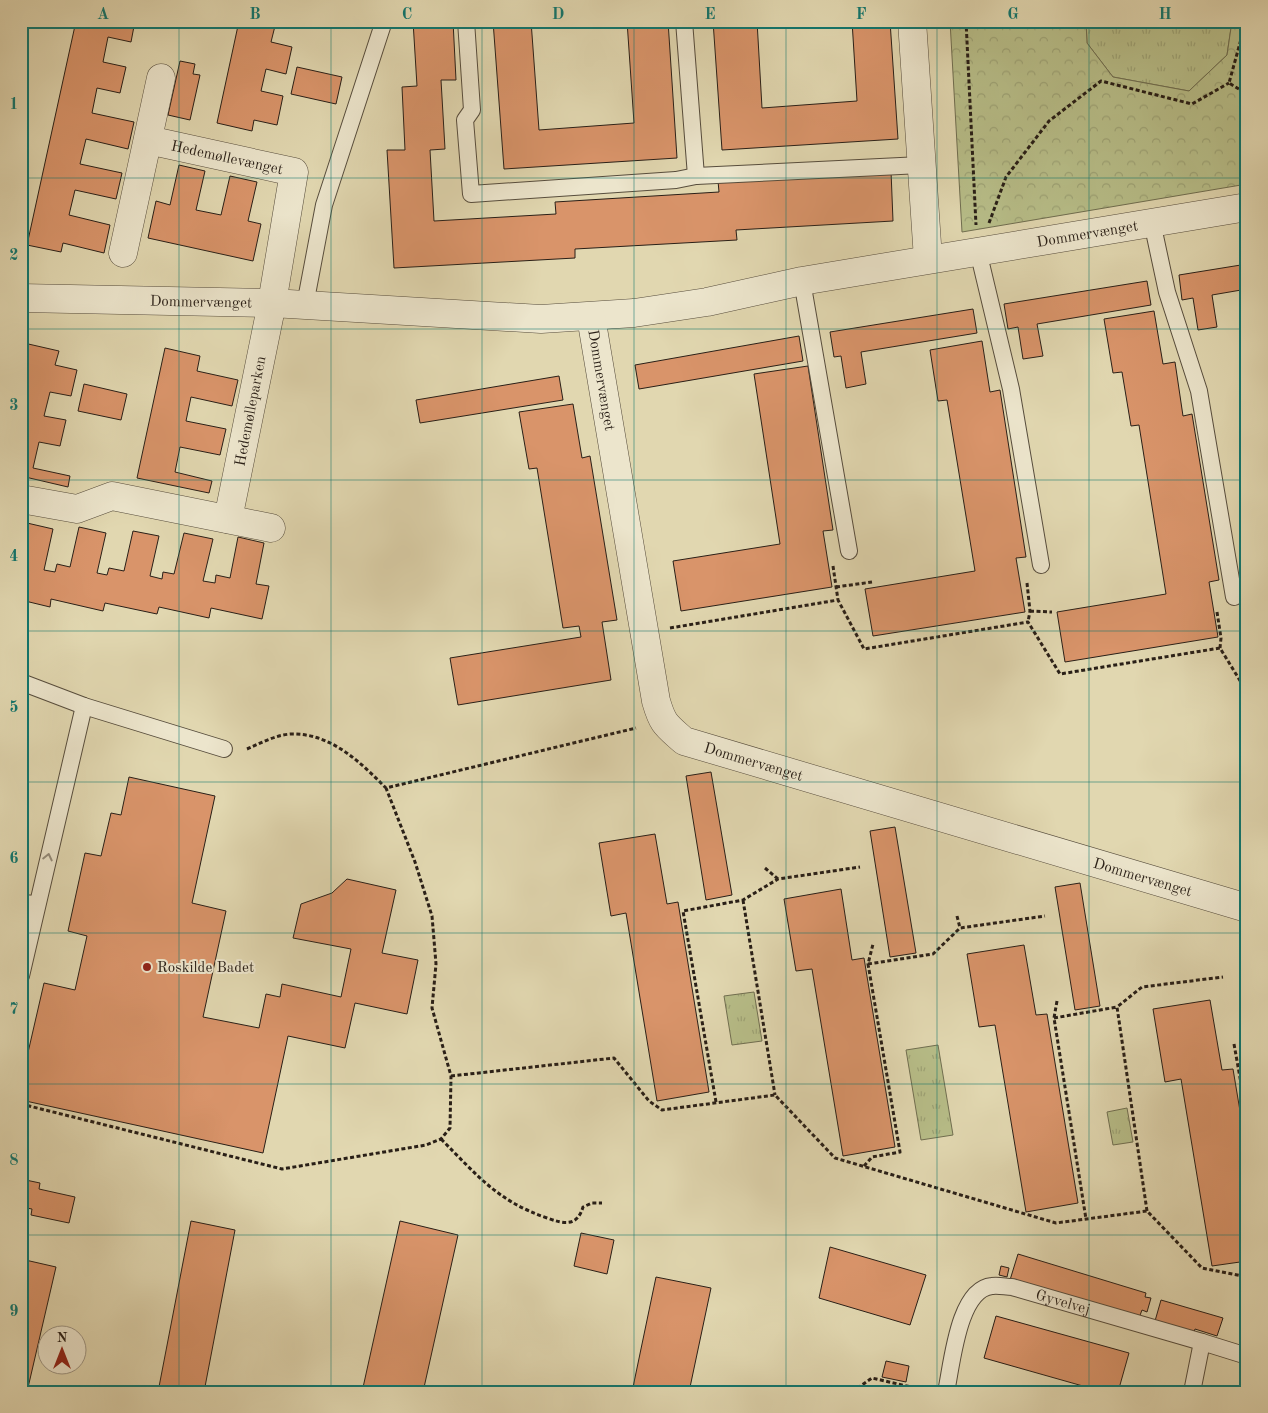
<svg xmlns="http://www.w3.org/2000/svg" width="1268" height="1413" viewBox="0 0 1268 1413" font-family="'Old Standard TT',serif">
<defs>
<pattern id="grass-tufts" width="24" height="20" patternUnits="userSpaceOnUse" patternTransform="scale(1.25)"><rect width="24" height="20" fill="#b7bd88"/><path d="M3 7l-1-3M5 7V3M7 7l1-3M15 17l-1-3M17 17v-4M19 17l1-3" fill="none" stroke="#9da275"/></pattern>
<pattern id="forest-crowns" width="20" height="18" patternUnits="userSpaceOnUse" patternTransform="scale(1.25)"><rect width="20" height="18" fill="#b7bd88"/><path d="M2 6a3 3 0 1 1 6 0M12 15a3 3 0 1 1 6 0" fill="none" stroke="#9da275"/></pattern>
</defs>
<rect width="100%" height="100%" fill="#e1d7b0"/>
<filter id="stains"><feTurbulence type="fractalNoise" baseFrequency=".004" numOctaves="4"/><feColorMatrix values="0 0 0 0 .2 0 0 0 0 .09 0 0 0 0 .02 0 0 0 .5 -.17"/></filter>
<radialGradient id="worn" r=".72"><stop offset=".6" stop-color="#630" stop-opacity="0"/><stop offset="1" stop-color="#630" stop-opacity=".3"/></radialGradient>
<!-- grass -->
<path fill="url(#grass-tufts)" stroke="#706e50" d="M1086,21H1232L1227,55L1189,91L1113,77L1087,43Z
M754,992L762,1041L732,1045L724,996Z
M938,1045L953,1135L921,1140L906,1050Z
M1127,1108L1133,1142L1113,1145L1107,1112Z"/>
<!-- forest -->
<path fill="url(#forest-crowns)" stroke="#706e50" d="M950,21H1086L1087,43L1113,77L1189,91L1227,55L1232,21H1247V184L962,232Z"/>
<!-- building -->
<path fill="#d9946a" stroke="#291f17" d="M76,21H135L131,42L108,37L103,62L126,67L120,93L97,88L92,113L134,122L128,149L86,139L80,164L122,173L116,199L75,190L69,215L110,225L104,253L63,243L61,252L27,245Z
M239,21H251L275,26L271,42L292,47L286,74L266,69L261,91L283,96L277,125L254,120L252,131L217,123Z
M413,21H453L456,80H441L445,149L430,150L434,221L556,214L555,202L719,192L718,181L891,171L893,221L736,230L737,240L575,249V258L394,268L387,150H405L402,87L417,86Z
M493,21H531L539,130L634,123L627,21H668L677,158L504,169Z
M713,21H757L762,108L857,101L852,21H890L898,139L722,150Z
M180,61L195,64L193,74L200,75L190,120L168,115Z
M297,67L342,77L336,104L291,94Z
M179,165L205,171L196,210L221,215L230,176L257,182L248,221L261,224L253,261L148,238L156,201L170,205Z
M1247,264V289L1212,295L1217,327L1198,330L1193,298L1182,300L1179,275Z
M1147,281L1151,305L1037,324L1043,356L1023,359L1018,327L1008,329L1004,304Z
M973,309L977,333L861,352L866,384L846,388L841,356L834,357L830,332Z
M1154,311L1163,364L1175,362L1183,416L1192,414L1219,580L1209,582L1218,637L1065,662L1057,612L1166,594L1139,425L1131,426L1122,372L1113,373L1104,319Z
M799,336L803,361L639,389L635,365Z
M982,341L990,392L1000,390L1026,557L1016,558L1025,612L873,636L865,589L975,571L947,400L938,401L930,350Z
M24,343L59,351L55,365L77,370L71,396L50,392L44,416L66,420L60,446L39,442L33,468L70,476L68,487L21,476V355Z
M165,348L200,356L197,371L238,380L232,406L191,397L186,421L226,429L220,455L180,447L175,472L212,481L209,493L137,478Z
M808,366L833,530L823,531L832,587L681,611L673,561L780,544L754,374Z
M559,376L563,400L420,423L416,400Z
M84,384L127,394L121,420L78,411Z
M573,404L582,458L590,456L617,620L602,622L611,680L458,705L450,658L581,637L579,626L563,628L537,468L529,469L519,412Z
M27,523L53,529L44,570L55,572L57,564L70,567L79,527L106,533L97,573L107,575L109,568L124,571L133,531L159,536L150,576L162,579L163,572L174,574L184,533L213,539L203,581L215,583L216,575L230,578L238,537L264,543L256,584L269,586L262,619L211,608L209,618L159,607L157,614L105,603L103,611L51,599L50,607L21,600V548Z
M711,772L732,895L706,900L686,776Z
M129,777L215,796L192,903L226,911L203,1017L259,1028L266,994L280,997L282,984L341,997L351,949L293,938L301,904L332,893L347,879L396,890L382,953L418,960L407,1014L355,1003L345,1048L288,1036L263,1153L21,1100V1083L44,983L75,990L87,936L68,931L85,853L101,856L111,813L121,815Z
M895,827L916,953L890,957L870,831Z
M655,834L667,904L678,902L709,1092L657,1101L626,913L611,916L599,843Z
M1080,883L1100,1006L1075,1010L1055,887Z
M841,889L852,960L864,958L895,1147L843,1156L812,969L796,971L784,899Z
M1247,942V984L1240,944Z
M1024,945L1036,1015L1047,1014L1078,1203L1026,1212L995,1025L979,1027L967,954Z
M1210,1000L1222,1070L1233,1069L1247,1153V1261L1212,1266L1181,1079L1165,1082L1153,1009Z
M21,1179L40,1183L39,1189L75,1197L69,1223L31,1215L32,1209L21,1207Z
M191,1221L235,1230L204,1392H158Z
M400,1221L458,1235L423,1392H362Z
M581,1233L614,1240L607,1274L574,1266Z
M830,1247L926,1275L910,1325L819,1298Z
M1018,1254L1146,1293L1145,1297L1151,1298L1147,1312L1142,1310L1139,1318L1010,1280Z
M21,1259L56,1267L27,1392H21Z
M1001,1266L1009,1268L1007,1277L999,1275Z
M656,1277L711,1288L689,1392H632Z
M1161,1300L1223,1318L1217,1336L1195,1329L1194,1332L1155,1321Z
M996,1316L1129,1353L1118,1392H1104L984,1358Z
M886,1361L909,1366L906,1382L882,1377Z"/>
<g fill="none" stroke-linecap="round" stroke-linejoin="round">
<!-- service casing -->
<g stroke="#574d3d" stroke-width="18">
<g id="service">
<path d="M466,21L472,110L465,120L471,194L676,180L696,176L921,165"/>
<path d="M684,21L696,176"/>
<path d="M1152,222L1167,292L1199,391L1234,597"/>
<path d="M978,251L1011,389L1041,565"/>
<path d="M802,281L849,551"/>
<path d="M305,305L324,205L384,21"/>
<path d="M21,682L84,706L224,749"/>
<path d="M21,903L37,904"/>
<path d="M21,976L84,706"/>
<path d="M1202,1342L1247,1356"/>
<path id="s1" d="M946,1392C952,1365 958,1289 992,1286C999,1285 1006,1287 1012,1287L1202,1342L1192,1392"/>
</g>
</g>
<!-- minor casing -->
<g stroke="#574d3d" stroke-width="29">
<g id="minor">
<path d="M912,21L928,259"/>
<path id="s2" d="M148,140L294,172L272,303L228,519"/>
<path d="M123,253L161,78"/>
<path id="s3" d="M21,298L272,303L541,319L634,313L707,302L802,281L1247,207"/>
<path id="s4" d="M591,317L656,701C663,725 666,725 684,741L1247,908"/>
<path d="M21,499L77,509L112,496L271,528"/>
</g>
</g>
<!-- path -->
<path stroke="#291f17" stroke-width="3" stroke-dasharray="4 2.5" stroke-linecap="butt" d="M966,21L976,225
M1243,21V32L1229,83L1247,94
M989,223L1006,177L1049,121L1101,81L1192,104L1229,83
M833,566L838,600
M1027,583L1030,611L1028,622
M836,587L872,582
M1030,611L1052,612
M1217,612L1221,638L1220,648
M670,628L838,600L864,649L1028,622L1060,674L1220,648L1247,692
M247,749C261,743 275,735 291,734C331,733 360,762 386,788L636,728
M765,868L778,879
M743,900L775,1095
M957,916L960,928
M868,964L933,954L960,928L1045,916
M1057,1001L1054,1018L1086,1219
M1054,1018L1117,1007
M1234,1044L1247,1117
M1240,1072L1247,1071
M451,1076L614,1058L649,1101L662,1110L775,1095L835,1158L1056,1223L1147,1211L1202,1268L1247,1277
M716,1102L683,911L743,900L778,879L860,867
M21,1104L282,1169L426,1145L441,1139L450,1128L451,1076L432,1008L436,964L432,916L415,862L386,788
M441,1139C477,1175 497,1201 547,1218C564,1224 577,1227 583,1207L592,1203H602
M864,1166L872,1157L900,1152L868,964L873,944
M1147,1211L1117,1007L1142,987L1223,977
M1244,1277L1243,1268L1247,1267
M852,1392L872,1378L924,1390"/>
<!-- service -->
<use href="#service" stroke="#ece5cc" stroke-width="16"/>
<!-- minor -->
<use href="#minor" stroke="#ece5cc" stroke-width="28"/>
</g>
<!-- one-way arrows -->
<defs><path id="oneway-chevron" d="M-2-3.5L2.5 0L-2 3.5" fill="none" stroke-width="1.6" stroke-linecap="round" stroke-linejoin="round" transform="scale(1.25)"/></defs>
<use stroke="#948c7b" href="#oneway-chevron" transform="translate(48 857) rotate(-77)"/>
<!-- grid -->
<path fill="none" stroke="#0f766e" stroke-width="1" stroke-opacity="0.55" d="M179,21V1392M331,21V1392M482,21V1392M634,21V1392M786,21V1392M937,21V1392M1089,21V1392M21,178H1247M21,329H1247M21,480H1247M21,631H1247M21,782H1247M21,933H1247M21,1084H1247M21,1235H1247"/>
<!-- markers -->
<circle fill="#8f2418" stroke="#ece5cc" stroke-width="2" cx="147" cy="967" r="5"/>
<g text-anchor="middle" stroke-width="4" stroke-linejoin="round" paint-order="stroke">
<!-- street labels -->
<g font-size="15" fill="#291f17" stroke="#ece5cc">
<text dy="5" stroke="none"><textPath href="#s2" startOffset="81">Hedemøllevænget</textPath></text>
<text dy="5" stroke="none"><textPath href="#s3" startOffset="1074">Dommervænget</textPath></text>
<text dy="5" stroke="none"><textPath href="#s3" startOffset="180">Dommervænget</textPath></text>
<text dy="5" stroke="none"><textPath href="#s4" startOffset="64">Dommervænget</textPath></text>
<text transform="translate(250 411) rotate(-79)" y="5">Hedemølleparken</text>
<text dy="5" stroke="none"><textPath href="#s4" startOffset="512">Dommervænget</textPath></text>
<text dy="5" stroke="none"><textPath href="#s4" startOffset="918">Dommervænget</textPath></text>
<text dy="5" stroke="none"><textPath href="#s1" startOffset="195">Gyvelvej</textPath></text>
</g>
<!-- poi labels -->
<g font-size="15" fill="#291f17" stroke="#ece5cc" text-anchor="start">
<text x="157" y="972">Roskilde Badet</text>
</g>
</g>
<!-- margin -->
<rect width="1268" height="1413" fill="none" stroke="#e1d7b0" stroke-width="55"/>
<!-- north arrow -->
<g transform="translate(62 1350)"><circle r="24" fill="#ece5cc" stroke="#9e9684"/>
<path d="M0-4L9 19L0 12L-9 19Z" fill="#8f2418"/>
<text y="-8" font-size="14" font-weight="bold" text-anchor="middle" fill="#291f17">N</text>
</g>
<rect x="28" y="28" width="1212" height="1358" fill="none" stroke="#0f766e" stroke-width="2"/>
<g font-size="16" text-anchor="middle" font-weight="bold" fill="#0f766e">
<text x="103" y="19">A</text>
<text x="255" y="19">B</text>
<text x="407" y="19">C</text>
<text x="558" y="19">D</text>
<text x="710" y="19">E</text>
<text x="861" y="19">F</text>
<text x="1013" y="19">G</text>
<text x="1165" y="19">H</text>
<text x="14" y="109">1</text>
<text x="14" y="260">2</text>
<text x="14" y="410">3</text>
<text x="14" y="561">4</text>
<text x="14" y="712">5</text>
<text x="14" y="863">6</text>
<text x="14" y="1014">7</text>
<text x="14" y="1165">8</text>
<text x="14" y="1316">9</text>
</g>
<rect width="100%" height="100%" filter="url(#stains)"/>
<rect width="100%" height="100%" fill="url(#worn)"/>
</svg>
